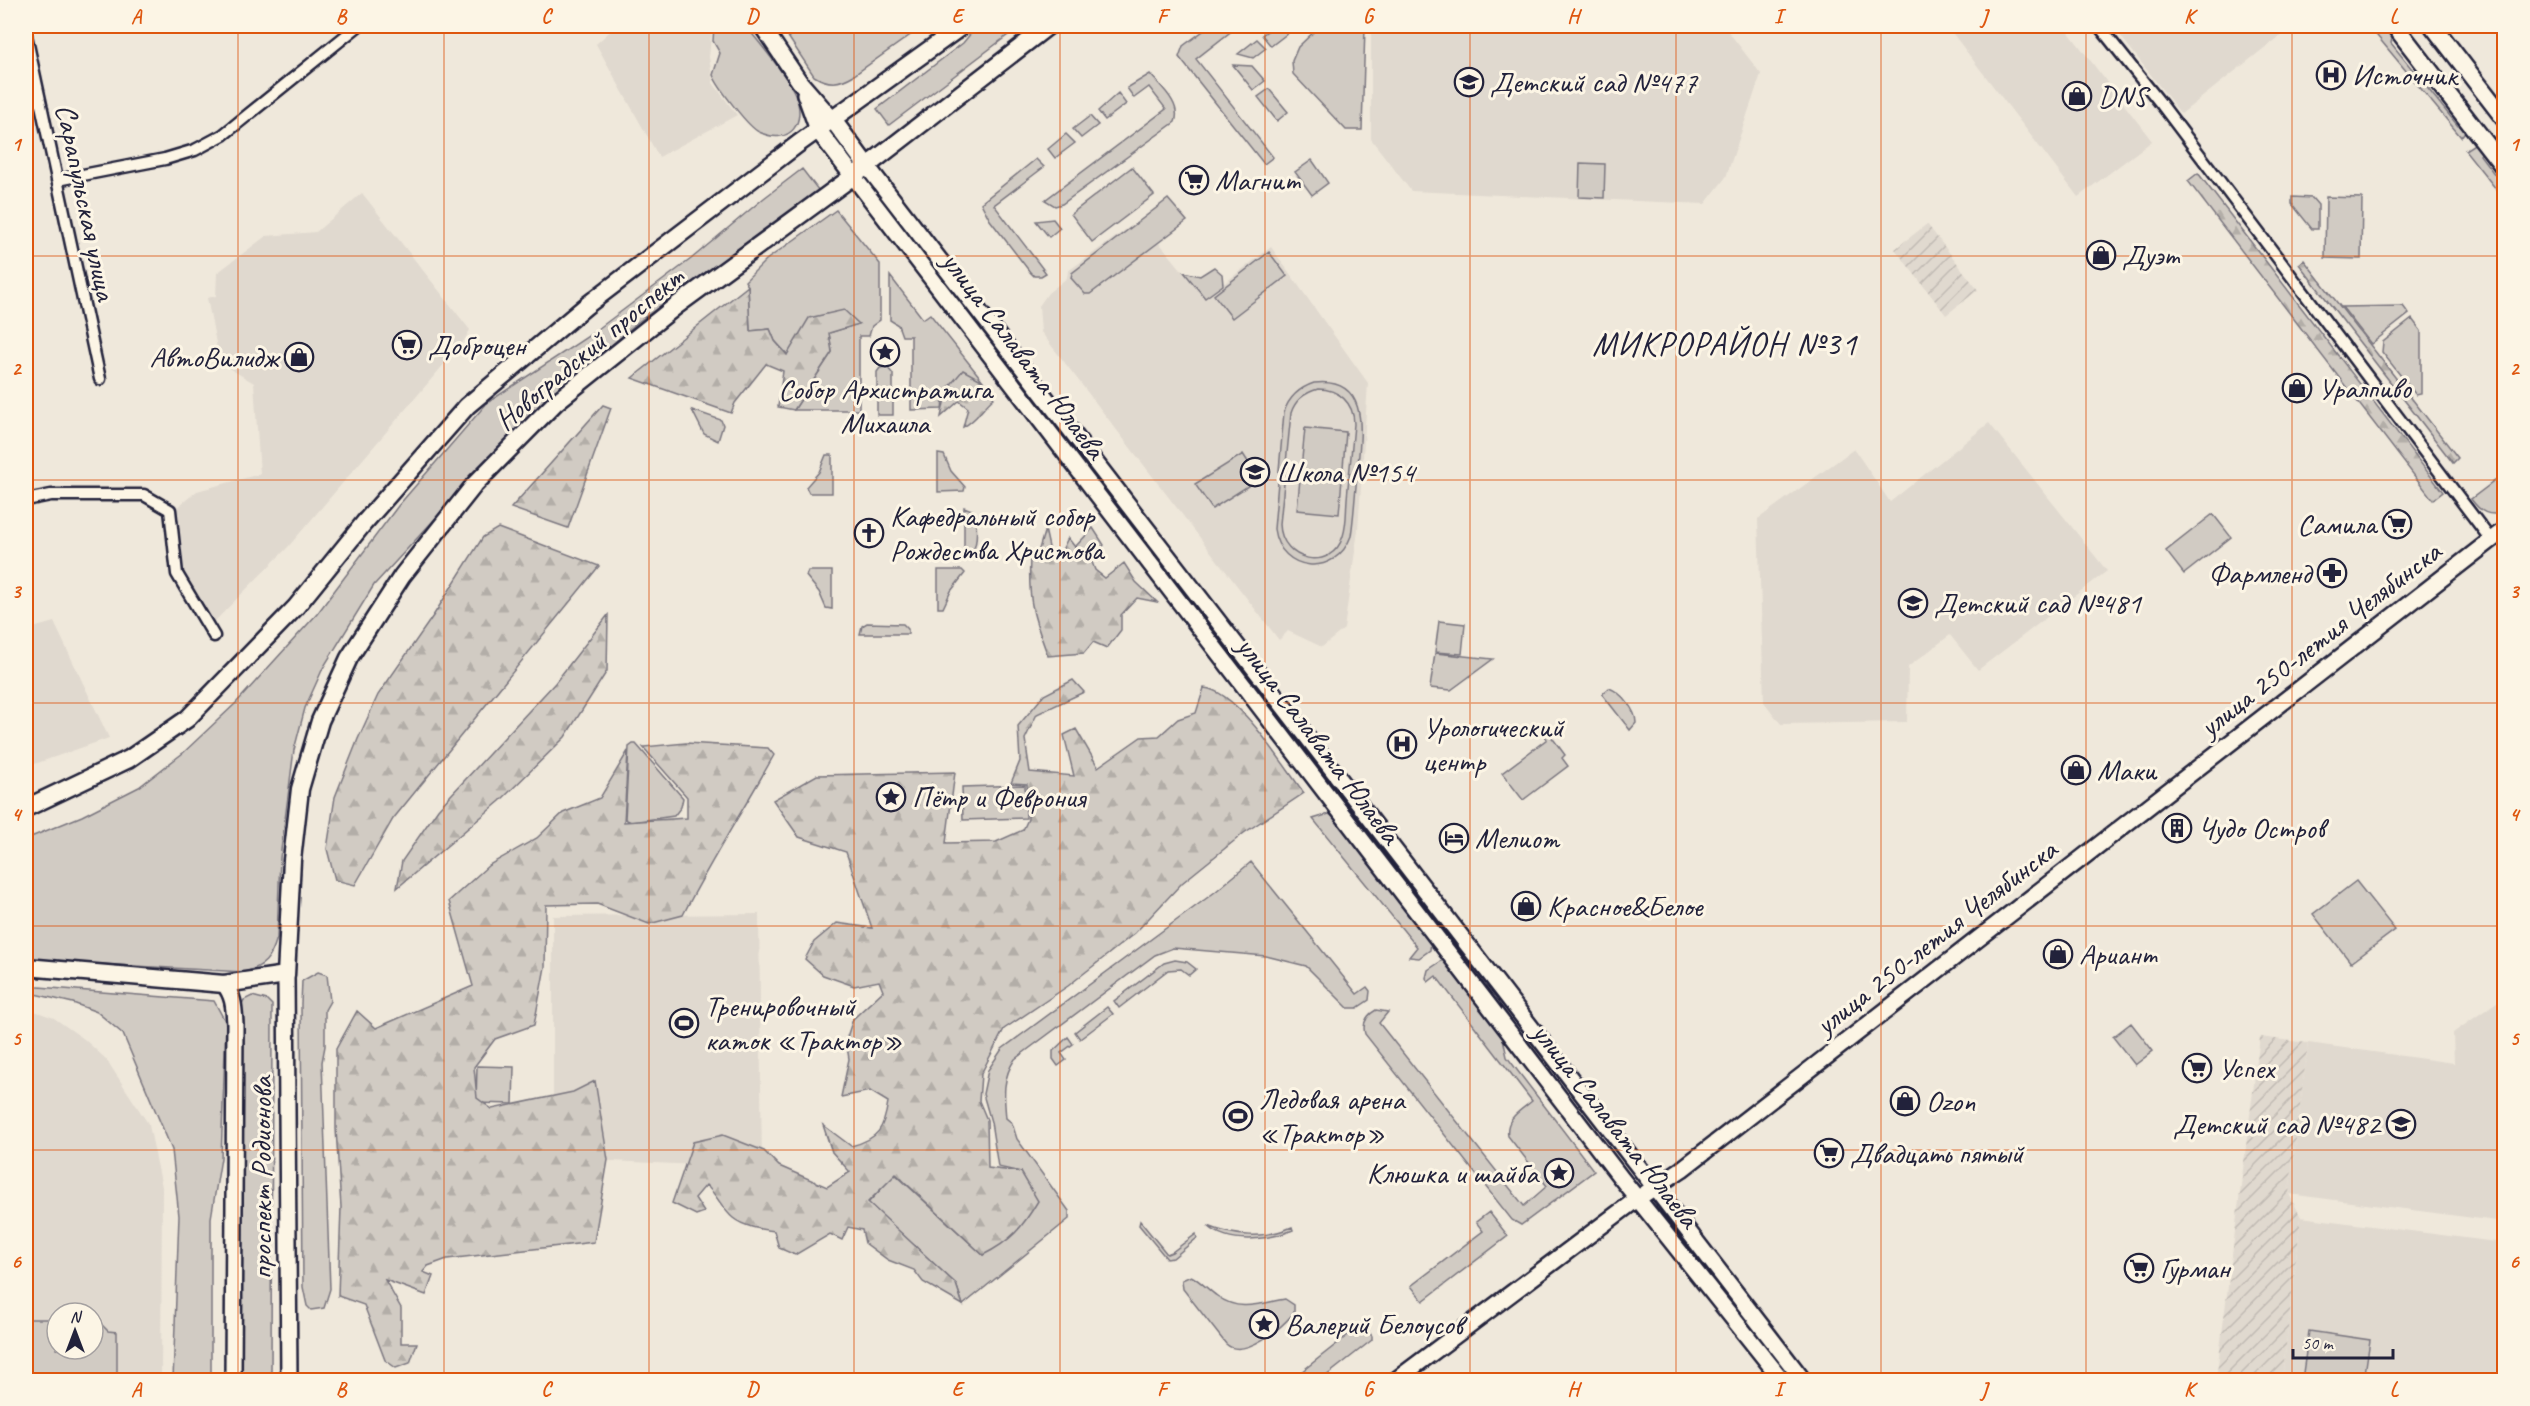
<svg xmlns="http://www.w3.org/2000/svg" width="2530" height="1406" viewBox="0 0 2530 1406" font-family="Caveat,sans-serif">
<defs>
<pattern id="industrial-furrows" width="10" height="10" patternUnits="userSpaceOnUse" patternTransform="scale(1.5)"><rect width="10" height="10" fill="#e0d9cf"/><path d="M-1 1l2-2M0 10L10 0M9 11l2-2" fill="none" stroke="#c0bab3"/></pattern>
<pattern id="forest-firs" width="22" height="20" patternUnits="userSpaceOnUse" patternTransform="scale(1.5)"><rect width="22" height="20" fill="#d1cbc3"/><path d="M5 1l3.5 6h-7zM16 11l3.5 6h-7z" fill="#b3aea8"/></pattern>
</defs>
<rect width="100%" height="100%" fill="#efe8db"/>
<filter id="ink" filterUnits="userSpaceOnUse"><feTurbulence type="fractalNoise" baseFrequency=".0167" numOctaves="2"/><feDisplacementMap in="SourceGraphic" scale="12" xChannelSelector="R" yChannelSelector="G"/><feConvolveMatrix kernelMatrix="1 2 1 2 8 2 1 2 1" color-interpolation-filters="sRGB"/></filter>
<g filter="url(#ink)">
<!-- built -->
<path fill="#e0d9cf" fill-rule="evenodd" d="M616,26H712L709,57L713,83L737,115L659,157L596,44Z
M1371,26H1724L1761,74L1726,177L1705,204L1411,191L1371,139Z
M1947,26H2064L2152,141L2078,197Z
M2113,26H2292L2181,114Z
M362,193L470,330L463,342L288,547L214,622L181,571L175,509L197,491L260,474L254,383L220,363L207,298L216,296L217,273L266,236L316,232Z
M1135,223L1162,246L1205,298L1271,247L1368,383L1358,530L1344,629L1322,647L1288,631L1279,640L1041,332L1039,306L1048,293L1067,278L1068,271Z
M1989,423L2107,571L1978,670L1950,635L1908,667L1907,722L1781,724L1764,702L1758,519L1854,449L1890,502Z
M54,622L109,738L26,767V630Z
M759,914L762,1168L589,1160L553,1115V916Z
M2504,997V1222L2289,1194L2308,1043L2454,1063L2453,1033Z
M26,1008L54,1018L84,1039L106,1059L149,1125L162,1187L161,1380H26ZM57,1313H93V1349H57Z
M2301,1217L2504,1243V1380H2282Z"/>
<!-- industrial -->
<path fill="url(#industrial-furrows)" d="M1927,224L1978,290L1946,315L1895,249Z
M2260,1037L2308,1043L2289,1194L2301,1217L2282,1380H2216Z"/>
<!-- green -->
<path fill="#d1cbc3" stroke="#7a767f" stroke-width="1.5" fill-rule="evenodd" d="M714,26H746C759,43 787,75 795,94C807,122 791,147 759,132C748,127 718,87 713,75L720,53L713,41Z
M781,26H923L854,75C839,84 829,85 814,76Z
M977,26H1020L889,125L877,109L963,43Z
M1210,26H1238L1196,59L1273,157L1264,164L1179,57L1183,46Z
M1274,26H1297L1271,46L1262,35Z
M1320,26H1365L1362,130H1346L1293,74L1292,61L1298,47Z
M2378,26H2385L2393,34L2391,43L2458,126H2464L2467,129L2461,137L2373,31Z
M1257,39L1266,48L1253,58L1238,54Z
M1233,65L1252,66L1265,81L1253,90Z
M1150,74C1161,87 1182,104 1175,122L1062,204L1055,206L1045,200L1166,109L1149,87L1134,98L1127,88Z
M1269,89L1288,112L1277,121L1258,97Z
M1118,93L1126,104L1105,120L1098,111Z
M1090,116L1098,125L1081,138L1073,129Z
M1066,134L1075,143L1055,158L1048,149Z
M2476,143L2483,151L2480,155L2504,187V199L2465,150Z
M1036,159L1044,167L994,205L1046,273L1041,276H1034L1030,272L990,220L981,203Z
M1312,160L1328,183L1312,195L1295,172Z
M1580,163L1605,164L1604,198L1579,197Z
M1132,167L1154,195L1092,242L1071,214Z
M802,169L819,191L638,322L584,369L515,432L374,585L323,668L305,708L294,750L280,858L277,938C271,959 264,967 244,972L26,960V839L82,816L139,787L183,753L236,703L317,614L398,506L487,403L590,335L691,259L764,198Z
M2292,197L2312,198L2318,205V229H2312L2292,204Z
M2326,197L2362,198L2361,259L2325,258Z
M1168,199L1187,221L1090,294H1085L1071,278L1072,273Z
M836,210L880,264V320L872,326L869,336H859V410H794L832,352L829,333L858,324L844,311L788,355L775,341L770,329L750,331L748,286L745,281L766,260Z
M1053,219L1060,228L1049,237L1036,221Z
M1269,252L1287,276L1232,318L1214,295Z
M1214,267L1222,274L1223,285L1205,298L1184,272L1200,276Z
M890,276L923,319L930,314L983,381L963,371L943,401L942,409L911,410V336H902L898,325L890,320Z
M2403,306L2409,314L2371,344L2342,307Z
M2412,319L2421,331V394L2416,395L2382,352L2383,342Z
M887,367L893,374V415H877V372L880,368Z
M1314,383C1373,376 1360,438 1357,475C1355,495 1354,516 1351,536C1336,578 1280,573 1274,529L1284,412C1289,397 1299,388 1314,383ZM1318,389C1339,389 1354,403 1354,424C1352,449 1349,474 1347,499C1346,511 1347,524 1343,536C1332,573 1281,562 1280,524L1291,413C1295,400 1304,393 1318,389Z
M692,410L721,420L723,425L718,441L704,434Z
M1305,428L1346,432L1339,514L1297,510Z
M938,454L944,455L951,471L965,487L964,491L938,492Z
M1243,454L1259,479L1212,509L1195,484Z
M826,455H832V493H809L806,487L819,472Z
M2504,474V513C2488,516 2481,513 2471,499Z
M964,507L972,510C978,519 979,549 969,555H964Z
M2213,514L2231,537L2184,574L2166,551Z
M938,570H962L965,573L951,591L943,608H938Z
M808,571H832V609L826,608L819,592L806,576Z
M1439,621L1465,624L1462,654L1435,652Z
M867,623L903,624L908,629V634H860L862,626Z
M1435,653L1493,659L1451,690L1430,688Z
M1609,688C1621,692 1636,710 1636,723L1630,730L1602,694Z
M1548,732L1565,755L1562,758L1568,766L1523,800L1502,773L1547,739L1544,735Z
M633,744H636L683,798L681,807L674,816L631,822L625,819L629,747Z
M1025,785L1026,818L963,820L962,787Z
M1329,814L1336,819L1431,941L1430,950L1419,958L1409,957L1417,947L1313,819Z
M1251,862L1357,994L1367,987L1370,991L1369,1000L1357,1008H1348L1306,966L1266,956L1173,948L1155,955L1015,1059C1002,1078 1004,1096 1006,1118L1012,1123L1017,1139L1069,1211V1219L963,1305L956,1284L868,1203L895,1174L983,1255L1021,1172L998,1167L991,1122L983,1094L988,1070L1002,1049L1215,892Z
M2356,881L2395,930L2351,963L2313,914Z
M1175,960L1187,962L1196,969L1189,975L1181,969L1168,970L1119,1008L1114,1001L1164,963Z
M1443,960L1447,961L1501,1029L1507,1057L1594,1171L1521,1225L1512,1220L1365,1034C1362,1023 1367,1015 1376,1010L1388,1012L1379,1023L1524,1206L1547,1186L1508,1136C1505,1118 1520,1111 1532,1101L1436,976L1428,982L1426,978L1428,970Z
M318,972L327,975L330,1001L325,1010V1046L322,1062L330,1289L324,1308L311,1310L307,1306L303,1287L301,1004L302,981Z
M26,986L214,1001L226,1023L221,1158L211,1218V1380H173L179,1216L172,1150L123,1034L97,1012L73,1003L26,992Z
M252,996L267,1000L272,1005L271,1380H241V1006L244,1000Z
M1107,1007L1113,1014L1080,1039L1075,1032Z
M2131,1023L2153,1051L2135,1065L2113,1037Z
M1068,1037L1073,1044L1061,1053L1066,1060L1058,1066L1053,1059V1051Z
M477,1066L514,1067L513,1104L476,1103Z
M1489,1212L1508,1236L1423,1301L1411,1286L1483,1231L1476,1222Z
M1140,1221L1167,1254L1172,1252L1196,1234L1197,1238L1173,1258L1167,1259L1139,1225Z
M1208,1226C1235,1237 1265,1239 1292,1227L1293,1230C1269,1240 1229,1245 1208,1226Z
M1191,1276C1201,1281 1208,1290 1217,1296C1240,1313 1261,1303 1285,1299L1294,1305V1312C1284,1327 1243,1360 1226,1344L1183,1289L1182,1280ZM1262,1315L1270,1318L1272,1323L1270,1330L1259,1331L1255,1325L1256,1320Z
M26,1319H57V1349H93V1320H97L108,1331L117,1332V1380H26Z
M1362,1324L1372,1336V1340L1321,1380H1291Z
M2309,1331L2370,1340L2364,1380H2302Z"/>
<!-- forest -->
<path fill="url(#forest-firs)" stroke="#7a767f" stroke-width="1.5" d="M2198,173L2443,492L2433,500L2188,181Z
M2304,260L2458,458L2453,463L2299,264Z
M748,286L750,331L770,329L775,341L787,355L809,318L844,310L859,324L829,333L832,352L794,410L778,407L783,371L766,364L735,403L731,413L632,378Z
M963,370L983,381L994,398C982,408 977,420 963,427L968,408L959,401L941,417L947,389Z
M603,405L611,408L568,528L511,508Z
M498,528L599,566L393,819L355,885L335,880L327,849L335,797L358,739L378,695L433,616L483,537Z
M1093,528L1104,545L1092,562L1095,570L1105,578L1124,563L1136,582L1157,602L1137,598L1121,615V630L1107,648L1093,642L1084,653L1048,656C1033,616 1028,602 1030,558L1037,556L1045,529L1050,552L1062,550L1068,538L1075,547Z
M608,615L607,671L565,737L500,801L397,888L402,861L438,809L555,683Z
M1073,680L1084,692L1037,714L1025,739L1030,772L1074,776L1064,735L1076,729L1098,767L1141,737L1159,736L1178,719L1196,713L1204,688C1237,690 1284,766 1304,793L1244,833L1182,883L1135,933L1068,986L1004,1029L981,1074L979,1101L987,1120L988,1168L1021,1172L1038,1201C1022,1228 1011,1241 983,1255L896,1174L868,1202L956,1284L963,1305L923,1282L914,1270L888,1260L865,1243L862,1230L848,1227L842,1240L830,1234L795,1255L779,1248L774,1231C761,1229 744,1227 733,1218C723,1210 717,1195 706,1185L695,1198L704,1212L696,1215L672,1203L693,1142L723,1135L764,1151L779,1166L827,1187L850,1172L832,1152L823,1125L851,1146C879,1139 884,1128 888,1102L870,1091L841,1097L849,1059L846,1040L853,1019L883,991L879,981L854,986L823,975L805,959L814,942L837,923L872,928L846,852L799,837L773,800L817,775L955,772L946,843L996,842L1023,830L1028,819L1027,784L1011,783L1020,761L1018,726L1044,695Z
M686,743L768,748L774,755C744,809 711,860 683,915L649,924L597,904L546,905L545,967L534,1025L495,1039L474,1067L477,1098L492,1109L573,1092L595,1081L608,1160L594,1242L447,1259L428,1266L423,1272L433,1276L426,1295L385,1280L401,1308V1343H417L410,1363L396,1368L385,1360L364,1305L338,1296L341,1207L336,1129V1049L357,1011L376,1028L473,986L449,901L489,865L537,838L563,813L600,798L628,751L624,822L687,818V797L643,747Z"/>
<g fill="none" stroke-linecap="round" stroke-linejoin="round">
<!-- street casing -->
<g stroke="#22223b" stroke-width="15">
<path id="street" d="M2099,26L2162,105L2491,540
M26,35L100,379
M57,180L165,159L195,150L223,135L358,26
M26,500L51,495H144L170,510L177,574L214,636"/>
</g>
<!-- secondary casing -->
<g stroke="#22223b" stroke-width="20">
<path id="secondary" d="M762,26L799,81L833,120
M805,94L818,130
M867,166L1803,1380
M853,176L1621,1178L1782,1380
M286,975L289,1380
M224,984C234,996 234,1008 235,1024L233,1380
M1396,1380L1637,1199L1682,1169L2504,530"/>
</g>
<!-- primary casing -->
<g stroke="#22223b" stroke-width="21">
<path id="primary" d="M2395,26L2504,167
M2433,26L2504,118
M833,120L867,166
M818,130L853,176
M26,808L129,759L187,719L296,607L364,523L467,406L586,306L798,144L962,26
M26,967L224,984L286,975L292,860L300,789L320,721L349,658L402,576L475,484L556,402L676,306L867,166L1048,26"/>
</g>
<!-- street -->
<use href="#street" stroke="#fcf5e5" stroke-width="10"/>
<!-- secondary -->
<use href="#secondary" stroke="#fcf5e5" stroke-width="15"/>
<!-- primary -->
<use href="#primary" stroke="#fcf5e5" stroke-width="16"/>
</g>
</g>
<!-- grid -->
<path fill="none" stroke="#de560e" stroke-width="1.5" stroke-opacity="0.55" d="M238,26V1380M444,26V1380M649,26V1380M854,26V1380M1060,26V1380M1265,26V1380M1470,26V1380M1676,26V1380M1881,26V1380M2086,26V1380M2292,26V1380M26,256H2504M26,480H2504M26,703H2504M26,926H2504M26,1150H2504"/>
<!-- icons -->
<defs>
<g id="hospital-ring" transform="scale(1.5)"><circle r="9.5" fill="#fcf5e5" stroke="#22223b" stroke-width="1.5"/><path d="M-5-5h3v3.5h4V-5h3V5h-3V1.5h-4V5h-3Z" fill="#22223b"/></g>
<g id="school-ring" transform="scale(1.5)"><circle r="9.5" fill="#fcf5e5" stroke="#22223b" stroke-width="1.5"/><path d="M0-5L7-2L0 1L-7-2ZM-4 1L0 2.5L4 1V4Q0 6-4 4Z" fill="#22223b"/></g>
<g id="shop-ring" transform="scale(1.5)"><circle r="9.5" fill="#fcf5e5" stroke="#22223b" stroke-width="1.5"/><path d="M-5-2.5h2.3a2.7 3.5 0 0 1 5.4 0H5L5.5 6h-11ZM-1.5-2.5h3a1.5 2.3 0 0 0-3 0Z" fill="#22223b"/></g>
<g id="supermarket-ring" transform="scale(1.5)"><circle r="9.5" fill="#fcf5e5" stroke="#22223b" stroke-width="1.5"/><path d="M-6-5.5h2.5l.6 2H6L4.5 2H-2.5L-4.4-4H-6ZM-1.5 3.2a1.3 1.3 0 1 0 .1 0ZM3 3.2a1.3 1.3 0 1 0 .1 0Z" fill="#22223b"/></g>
<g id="sight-ring" transform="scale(1.5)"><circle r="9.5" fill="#fcf5e5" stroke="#22223b" stroke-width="1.5"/><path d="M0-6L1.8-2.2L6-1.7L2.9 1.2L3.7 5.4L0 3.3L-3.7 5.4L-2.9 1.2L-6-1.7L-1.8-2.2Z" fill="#22223b"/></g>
<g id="church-ring" transform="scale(1.5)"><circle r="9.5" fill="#fcf5e5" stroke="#22223b" stroke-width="1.5"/><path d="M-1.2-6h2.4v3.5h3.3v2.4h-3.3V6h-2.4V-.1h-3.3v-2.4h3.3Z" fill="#22223b"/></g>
<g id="pharmacy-ring" transform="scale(1.5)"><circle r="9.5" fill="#fcf5e5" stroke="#22223b" stroke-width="1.5"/><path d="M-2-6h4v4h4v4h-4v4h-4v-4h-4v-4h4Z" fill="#22223b"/></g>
<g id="building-ring" transform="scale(1.5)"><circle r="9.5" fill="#fcf5e5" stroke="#22223b" stroke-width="1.5"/><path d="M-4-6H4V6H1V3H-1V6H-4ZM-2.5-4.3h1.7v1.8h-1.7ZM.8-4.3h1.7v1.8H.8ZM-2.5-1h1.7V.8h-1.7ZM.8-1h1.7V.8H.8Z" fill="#22223b"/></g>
<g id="hotel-ring" transform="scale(1.5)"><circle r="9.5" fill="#fcf5e5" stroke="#22223b" stroke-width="1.5"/><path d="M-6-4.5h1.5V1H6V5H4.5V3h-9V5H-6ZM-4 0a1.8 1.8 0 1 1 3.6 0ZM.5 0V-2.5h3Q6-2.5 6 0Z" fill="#22223b"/></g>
<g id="stadium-ring" transform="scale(1.5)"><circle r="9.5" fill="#fcf5e5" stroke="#22223b" stroke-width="1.5"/><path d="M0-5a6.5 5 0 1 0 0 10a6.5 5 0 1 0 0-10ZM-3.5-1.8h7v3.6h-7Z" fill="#22223b"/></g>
</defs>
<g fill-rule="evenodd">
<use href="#hospital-ring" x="2331" y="75"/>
<use href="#school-ring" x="1469" y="82"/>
<use href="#shop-ring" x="2077" y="96"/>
<use href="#supermarket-ring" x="1194" y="180"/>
<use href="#shop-ring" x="2101" y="255"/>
<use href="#supermarket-ring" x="407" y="345"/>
<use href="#sight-ring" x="885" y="352"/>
<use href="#shop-ring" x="299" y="357"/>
<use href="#shop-ring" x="2297" y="388"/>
<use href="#school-ring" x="1255" y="472"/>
<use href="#supermarket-ring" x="2397" y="524"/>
<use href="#church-ring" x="869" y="533"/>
<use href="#pharmacy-ring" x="2332" y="573"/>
<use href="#school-ring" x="1913" y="603"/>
<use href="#hospital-ring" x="1402" y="744"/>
<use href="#shop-ring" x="2076" y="770"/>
<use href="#sight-ring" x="891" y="797"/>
<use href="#building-ring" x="2177" y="828"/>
<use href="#hotel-ring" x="1454" y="838"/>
<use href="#shop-ring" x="1526" y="906"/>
<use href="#shop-ring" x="2058" y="954"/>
<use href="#stadium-ring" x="684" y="1023"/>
<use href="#supermarket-ring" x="2197" y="1068"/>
<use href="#shop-ring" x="1905" y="1101"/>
<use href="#stadium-ring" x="1238" y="1116"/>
<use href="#school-ring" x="2401" y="1124"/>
<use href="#supermarket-ring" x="1829" y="1153"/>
<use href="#sight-ring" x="1559" y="1173"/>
<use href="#supermarket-ring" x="2139" y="1268"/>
<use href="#sight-ring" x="1264" y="1324"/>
</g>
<g text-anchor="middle" stroke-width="6" stroke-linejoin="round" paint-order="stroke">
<!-- poi labels -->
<g font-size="30" fill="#22223b" stroke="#fcf5e5" text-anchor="start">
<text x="2352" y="85">Источник</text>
<text x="1490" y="92">Детский сад №477</text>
<text x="2098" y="106">DNS</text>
<text x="1215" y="190">Магнит</text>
<text x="2122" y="265">Дуэт</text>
<text x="428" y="355">Доброцен</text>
<text x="278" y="367" text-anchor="end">АвтоВилидж</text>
<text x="2318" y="398">Уралпиво</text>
<text x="885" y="399" text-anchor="middle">Собор Архистратига<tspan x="885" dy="34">Михаила</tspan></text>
<text x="1276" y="482">Школа №154</text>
<text x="890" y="526">Кафедральный собор<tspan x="890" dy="34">Рождества Христова</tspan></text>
<text x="2376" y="534" text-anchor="end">Самила</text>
<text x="2311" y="583" text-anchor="end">Фармленд</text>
<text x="1934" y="613">Детский сад №481</text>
<text x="1423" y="737">Урологический<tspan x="1423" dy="34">центр</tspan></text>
<text x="2097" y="780">Маки</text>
<text x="912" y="807">Пётр и Феврония</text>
<text x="2198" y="838">Чудо Остров</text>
<text x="1475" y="848">Мелиот</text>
<text x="1547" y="916">Красное&amp;Белое</text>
<text x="2079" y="964">Ариант</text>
<text x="705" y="1016">Тренировочный<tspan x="705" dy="34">каток «Трактор»</tspan></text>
<text x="2218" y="1078">Успех</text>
<text x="1259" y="1109">Ледовая арена<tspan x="1259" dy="34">«Трактор»</tspan></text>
<text x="1926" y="1111">Ozon</text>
<text x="2380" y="1134" text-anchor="end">Детский сад №482</text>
<text x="1850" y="1163">Двадцать пятый</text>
<text x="1538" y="1183" text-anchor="end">Клюшка и шайба</text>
<text x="2160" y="1278">Гурман</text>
<text x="1285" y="1334">Валерий Белоусов</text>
</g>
<!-- street labels -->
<g font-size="30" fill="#22223b" stroke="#fcf5e5">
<text transform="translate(86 202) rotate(78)" y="10">Сарапульская улица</text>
<text transform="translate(589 348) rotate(-40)" y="10">Новоградский проспект</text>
<text transform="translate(1024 355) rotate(53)" y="10">улица Салавата Юлаева</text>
<text transform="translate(2320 639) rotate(-38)" y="10">улица 250-летия Челябинска</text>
<text transform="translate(1319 740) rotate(53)" y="10">улица Салавата Юлаева</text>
<text transform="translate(1936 937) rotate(-38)" y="10">улица 250-летия Челябинска</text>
<text transform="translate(1616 1125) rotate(52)" y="10">улица Салавата Юлаева</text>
<text transform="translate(261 1178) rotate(-90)" y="10">проспект Родионова</text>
</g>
<!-- quarter labels -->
<g font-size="33" letter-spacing="1.5" fill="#22223b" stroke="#fcf5e5">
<text x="1725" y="355">МИКРОРАЙОН №31</text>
</g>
</g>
<!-- margin -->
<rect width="2530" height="1406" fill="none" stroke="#fcf5e5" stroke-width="66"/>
<!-- north arrow -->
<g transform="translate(75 1331)"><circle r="28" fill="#fcf5e5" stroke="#a5a1a1" stroke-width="1.5"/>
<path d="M0-4.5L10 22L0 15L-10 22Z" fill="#22223b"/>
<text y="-9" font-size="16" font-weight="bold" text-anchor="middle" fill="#22223b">N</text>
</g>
<!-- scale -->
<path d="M2293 1349v9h100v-9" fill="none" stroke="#22223b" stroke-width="3"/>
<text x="2302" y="1349" font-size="18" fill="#22223b" stroke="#fcf5e5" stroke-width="4.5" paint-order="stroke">50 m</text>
<rect x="33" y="33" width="2464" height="1340" fill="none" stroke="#de560e" stroke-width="2"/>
<g font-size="20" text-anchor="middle" font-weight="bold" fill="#de560e">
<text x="136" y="23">A</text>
<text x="341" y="23">B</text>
<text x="546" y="23">C</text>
<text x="752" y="23">D</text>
<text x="957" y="23">E</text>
<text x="1162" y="23">F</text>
<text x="1368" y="23">G</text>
<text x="1573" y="23">H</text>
<text x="1778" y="23">I</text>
<text x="1984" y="23">J</text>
<text x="2189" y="23">K</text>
<text x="2394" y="23">L</text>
<text x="16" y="151">1</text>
<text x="2514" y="151">1</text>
<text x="16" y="375">2</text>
<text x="2514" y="375">2</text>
<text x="16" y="598">3</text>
<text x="2514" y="598">3</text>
<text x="16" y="821">4</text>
<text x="2514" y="821">4</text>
<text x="16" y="1045">5</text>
<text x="2514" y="1045">5</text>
<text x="16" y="1268">6</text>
<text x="2514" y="1268">6</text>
<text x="136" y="1396">A</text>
<text x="341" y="1396">B</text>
<text x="546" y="1396">C</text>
<text x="752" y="1396">D</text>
<text x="957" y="1396">E</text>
<text x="1162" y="1396">F</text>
<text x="1368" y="1396">G</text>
<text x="1573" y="1396">H</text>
<text x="1778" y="1396">I</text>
<text x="1984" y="1396">J</text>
<text x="2189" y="1396">K</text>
<text x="2394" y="1396">L</text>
</g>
</svg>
